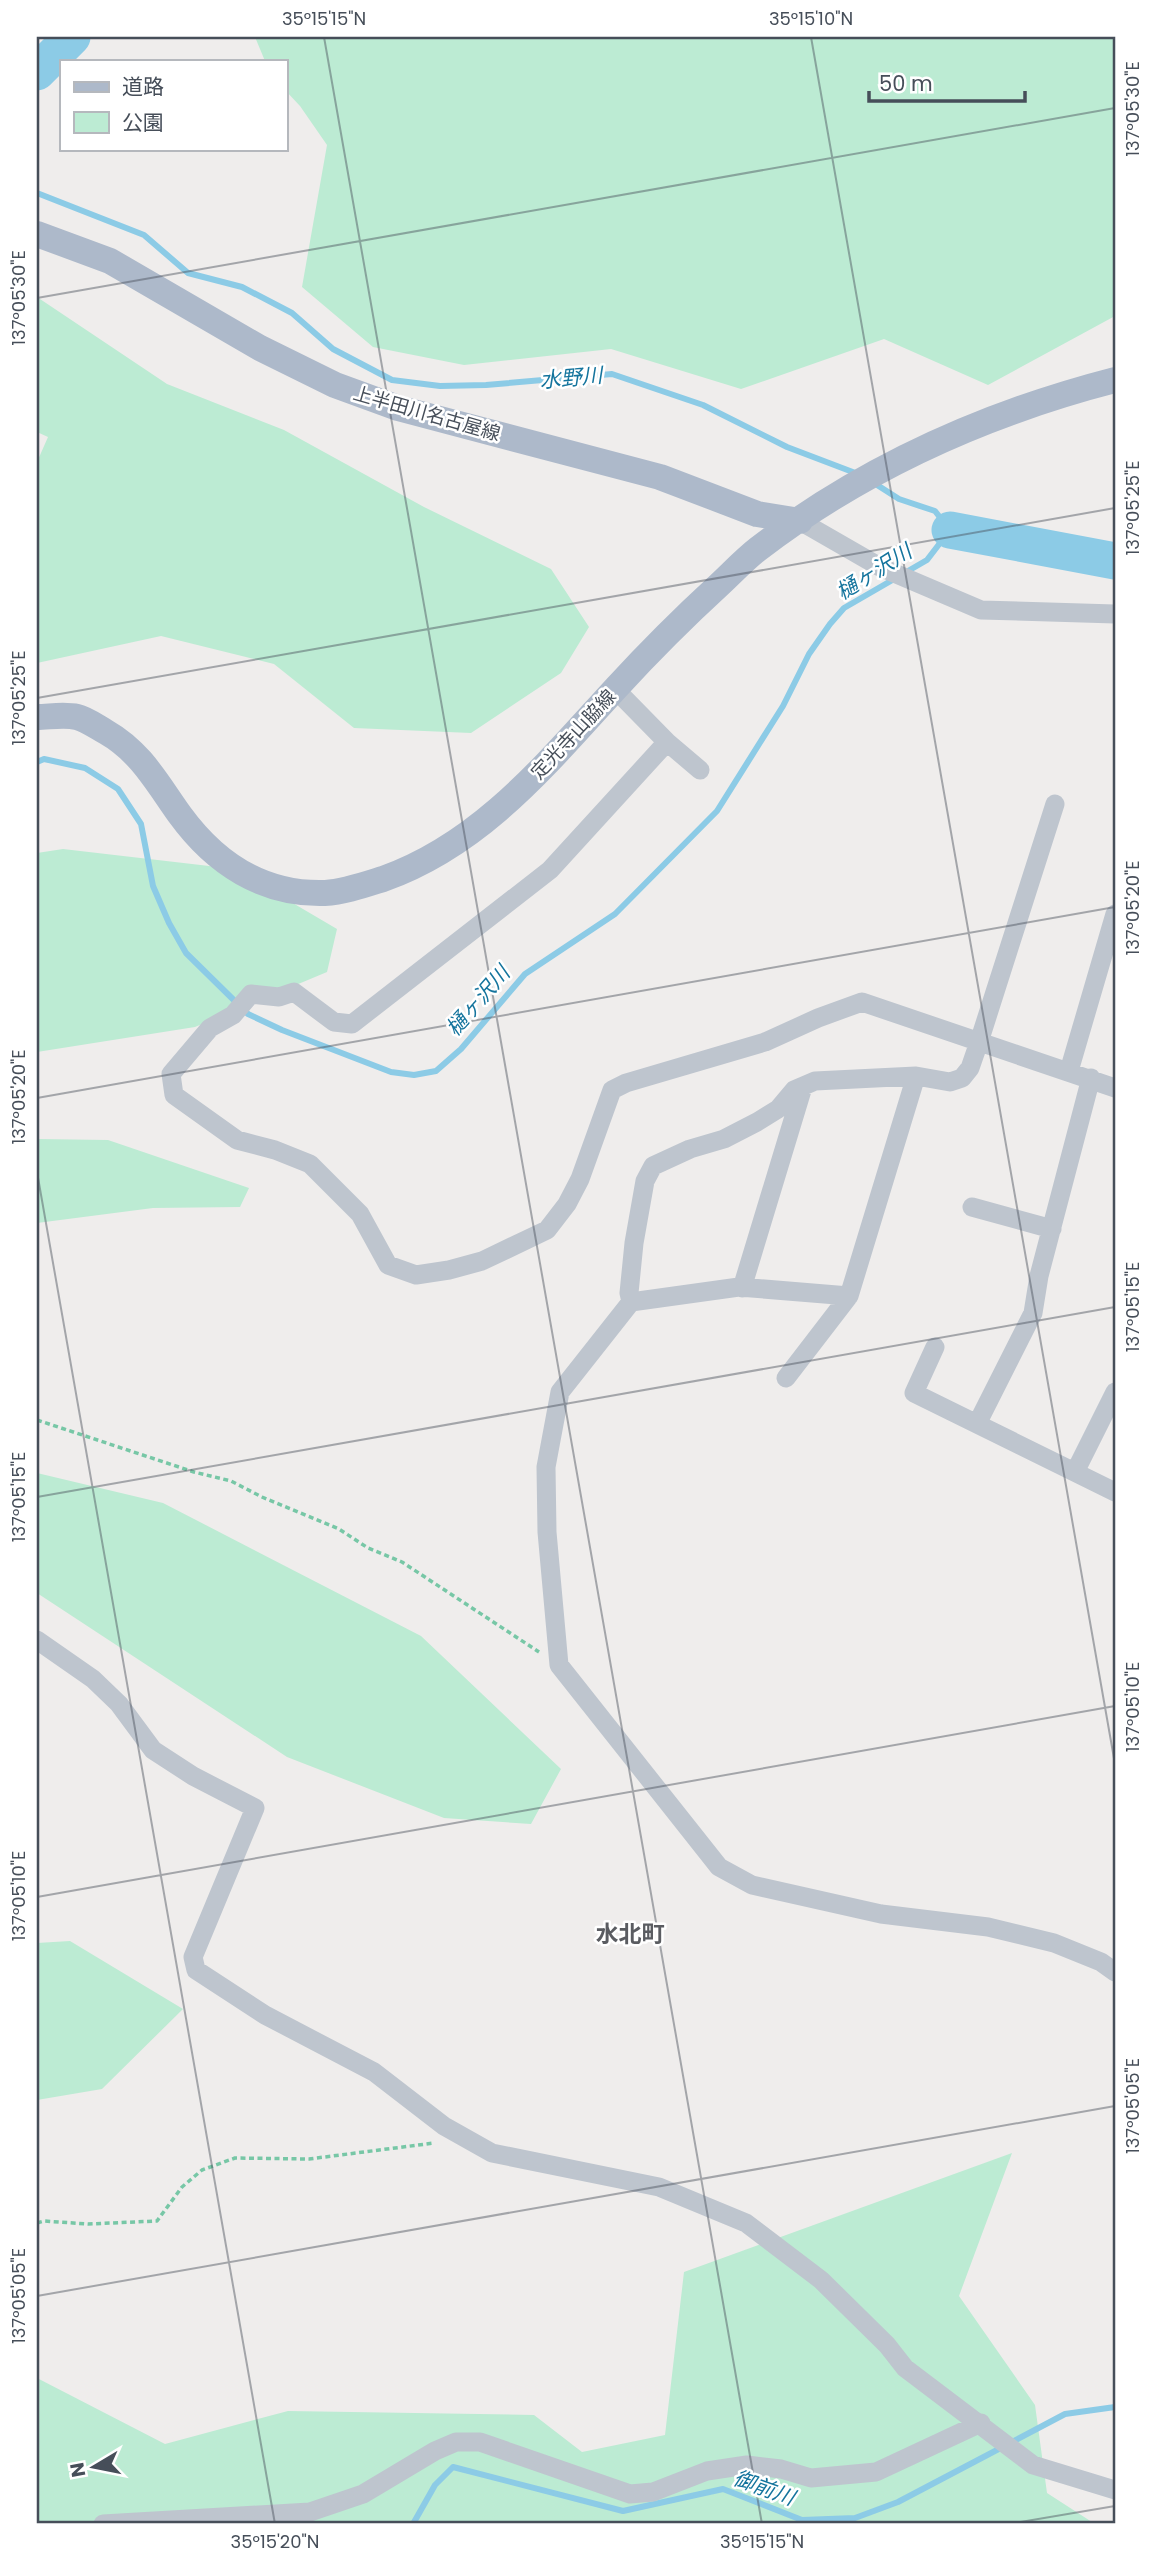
<svg xmlns="http://www.w3.org/2000/svg" width="1152" height="2561" viewBox="0 0 1152 2561" font-family="Poppins,'Noto Sans JP',sans-serif">
<rect width="100%" height="100%" fill="#efedec"/>
<!-- green -->
<path fill="#bcebd3" d="M255,37H1115V316L988,385L884,339L741,389L611,349L464,365L373,347L302,287L327,145L300,106L285,90V61H265Z
M37,297L167,384L284,430L424,507L551,569L589,627L561,673L471,733L354,728L274,664L161,636L37,663V462L48,437L37,432Z
M63,849L235,869L337,929L327,972L195,1027L37,1052V853Z
M37,1139L108,1140L249,1188L240,1207L153,1208L37,1223Z
M37,1473L163,1503L421,1636L561,1769L531,1824L444,1818L287,1757L37,1593Z
M70,1941L183,2009L102,2089L37,2100V1943Z
M1012,2153L959,2296L1035,2405L1047,2493L1095,2524H37V2378L165,2444L288,2411L534,2415L582,2452L665,2435L684,2272Z"/>
<g fill="none" stroke-linecap="round" stroke-linejoin="round">
<!-- stream -->
<path stroke="#8ccbe6" stroke-width="6" d="M37,193L144,235L188,273L242,287L292,313L333,349L392,380L440,386L486,385L612,374L703,405L787,447L858,474
M37,762L44,759L85,768L118,789L141,824L153,886L169,923L186,953L248,1014L282,1030L391,1072L414,1075L436,1071L461,1049L525,974L615,914L717,811L783,706L809,654L830,624L844,608L927,560L950,530L935,511L899,499L874,483
M413,2524L435,2485L453,2467L623,2511L723,2489L802,2520L855,2518L898,2502L1065,2414L1115,2407"/>
<!-- river -->
<path stroke="#8ccbe6" stroke-width="37" d="M37,72L72,37
M950,530L1115,561"/>
<!-- path -->
<path stroke="#77c7a6" stroke-width="3.5" stroke-dasharray="5 3.5" stroke-linecap="butt" d="M37,1420L194,1472L231,1481L262,1497L339,1529L368,1548L402,1562L539,1652
M37,2223L44,2221L88,2224L157,2221L182,2187L202,2170L235,2158L309,2159L434,2143"/>
<!-- minor -->
<path stroke="#bec5ce" stroke-width="19" d="M800,521L880,567L981,610L1115,614
M615,689L667,742L550,870L352,1024L334,1022L294,992L279,997L251,994L233,1015L210,1028L171,1074L174,1095L237,1140L275,1150L310,1164L360,1214L388,1265L416,1275L449,1270L482,1261L547,1230L567,1204L580,1179L612,1090L626,1083L765,1042L818,1018L862,1002L1115,1088
M667,742L700,770
M1069,1071L1115,914
M1091,1078L1039,1276L1033,1313L977,1424L1115,1492
M972,1207L1052,1229
M742,1288L803,1087
M849,1296L916,1076
M631,1302L629,1293L634,1243L645,1181L653,1166L690,1149L724,1139L757,1122L778,1109L794,1090L815,1081L916,1076L950,1082L962,1078L970,1068L979,1042L1055,804
M935,1347L914,1393L977,1424
M786,1378L849,1296L739,1287L631,1302L560,1392L546,1467L547,1532L559,1665L719,1867L752,1885L881,1914L988,1927L1054,1943L1101,1962L1115,1972
M1075,1472L1115,1392
M37,1640L93,1679L119,1704L153,1750L193,1776L255,1808L193,1957L196,1970L265,2015L374,2072L444,2126L492,2153L659,2187L746,2223L821,2280L887,2345L905,2368L1033,2465L1115,2490
M103,2524L310,2512L363,2494L435,2451L456,2442H480L630,2494L653,2492L707,2471L747,2465L781,2469L811,2478L876,2472L981,2423"/>
<!-- major -->
<path stroke="#adb9ca" stroke-width="26" d="M37,234L110,261L260,348L335,385L398,408L660,477L757,514L800,521
M37,717C49,717 64,714 77,717C86,719 97,727 106,732C141,752 157,783 180,815C215,863 263,895 325,893C344,892 364,885 383,879C482,844 547,763 616,688C649,652 683,618 719,585C732,573 744,560 758,549C864,468 987,413 1115,380"/>
</g>
<!-- ticks -->
<path fill="none" stroke="#464e59" stroke-width="2" stroke-opacity="0.45" d="M324,37L762,2524M811,37L1115,1764M37,298L1115,108M37,698L1115,508M37,1098L1115,907M37,1172L275,2524M37,1497L1115,1307M37,1897L1115,1706M37,2296L1115,2106M1009,2524L1115,2506"/>
<g text-anchor="middle" stroke-width="5" stroke-linejoin="round" paint-order="stroke">
<!-- street labels -->
<g font-size="19" fill="#464e59" stroke="#fff">
<text transform="translate(427 413) rotate(16)" y="7">上半田川名古屋線</text>
<text transform="translate(573 734) rotate(-47)" y="7">定光寺山脇線</text>
</g>
<!-- water labels -->
<g font-size="21" font-style="italic" fill="#14749d" stroke="#fff">
<text transform="translate(571 378) rotate(-5)" y="7">水野川</text>
<text transform="translate(874 572) rotate(-32)" y="7">樋ヶ沢川</text>
<text transform="translate(478 1001) rotate(-49)" y="7">樋ヶ沢川</text>
<text transform="translate(764 2488) rotate(20)" y="7">御前川</text>
</g>
<!-- quarter labels -->
<g font-size="23" font-weight="bold" fill="#5a5c61" stroke="#fff">
<text x="630" y="1942">水北町</text>
</g>
</g>
<!-- border -->
<rect width="1152" height="2561" fill="none" stroke="#ffffff" stroke-width="77"/>
<!-- legend -->
<rect x="60" y="60" width="228" height="91" fill="#ffffff" stroke="#b5b8bd" stroke-width="2"/>
<rect x="74" y="82" width="35" height="10" fill="#adb9ca" stroke="#b5b8bd" stroke-width="2"/>
<text x="122" y="94" font-size="21" fill="#464e59">道路</text>
<rect x="74" y="112" width="35" height="21" fill="#bcebd3" stroke="#b5b8bd" stroke-width="2"/>
<text x="122" y="130" font-size="21" fill="#464e59">公園</text>
<!-- north arrow -->
<g transform="translate(94 2467) rotate(260)" stroke="#ffffff" stroke-width="5" paint-order="stroke">
<path d="M0-5L12 26L0 18L-12 26Z" fill="#464e59"/>
<text y="-10" font-size="19" font-weight="bold" text-anchor="middle" fill="#464e59">N</text>
</g>
<!-- scale -->
<path d="M869 91v10h156v-10" fill="none" stroke="#464e59" stroke-width="3.5"/>
<text x="879" y="91" font-size="21" fill="#464e59" stroke="#ffffff" stroke-width="5" paint-order="stroke">50 m</text>
<rect x="38" y="38" width="1076" height="2484" fill="none" stroke="#464e59" stroke-width="2.5"/>
<g font-size="18" text-anchor="middle" fill="#464e59">
<text x="324" y="25">35°15'15"N</text>
<text x="811" y="25">35°15'10"N</text>
<text transform="translate(1133 109) rotate(-90)" y="6">137°05'30"E</text>
<text transform="translate(19 298) rotate(-90)" y="6">137°05'30"E</text>
<text transform="translate(1133 508) rotate(-90)" y="6">137°05'25"E</text>
<text transform="translate(19 698) rotate(-90)" y="6">137°05'25"E</text>
<text transform="translate(1133 908) rotate(-90)" y="6">137°05'20"E</text>
<text transform="translate(19 1097) rotate(-90)" y="6">137°05'20"E</text>
<text transform="translate(1133 1307) rotate(-90)" y="6">137°05'15"E</text>
<text transform="translate(19 1497) rotate(-90)" y="6">137°05'15"E</text>
<text transform="translate(1133 1707) rotate(-90)" y="6">137°05'10"E</text>
<text transform="translate(19 1896) rotate(-90)" y="6">137°05'10"E</text>
<text transform="translate(1133 2106) rotate(-90)" y="6">137°05'05"E</text>
<text transform="translate(19 2296) rotate(-90)" y="6">137°05'05"E</text>
<text x="275" y="2548">35°15'20"N</text>
<text x="762" y="2548">35°15'15"N</text>
</g>
</svg>
